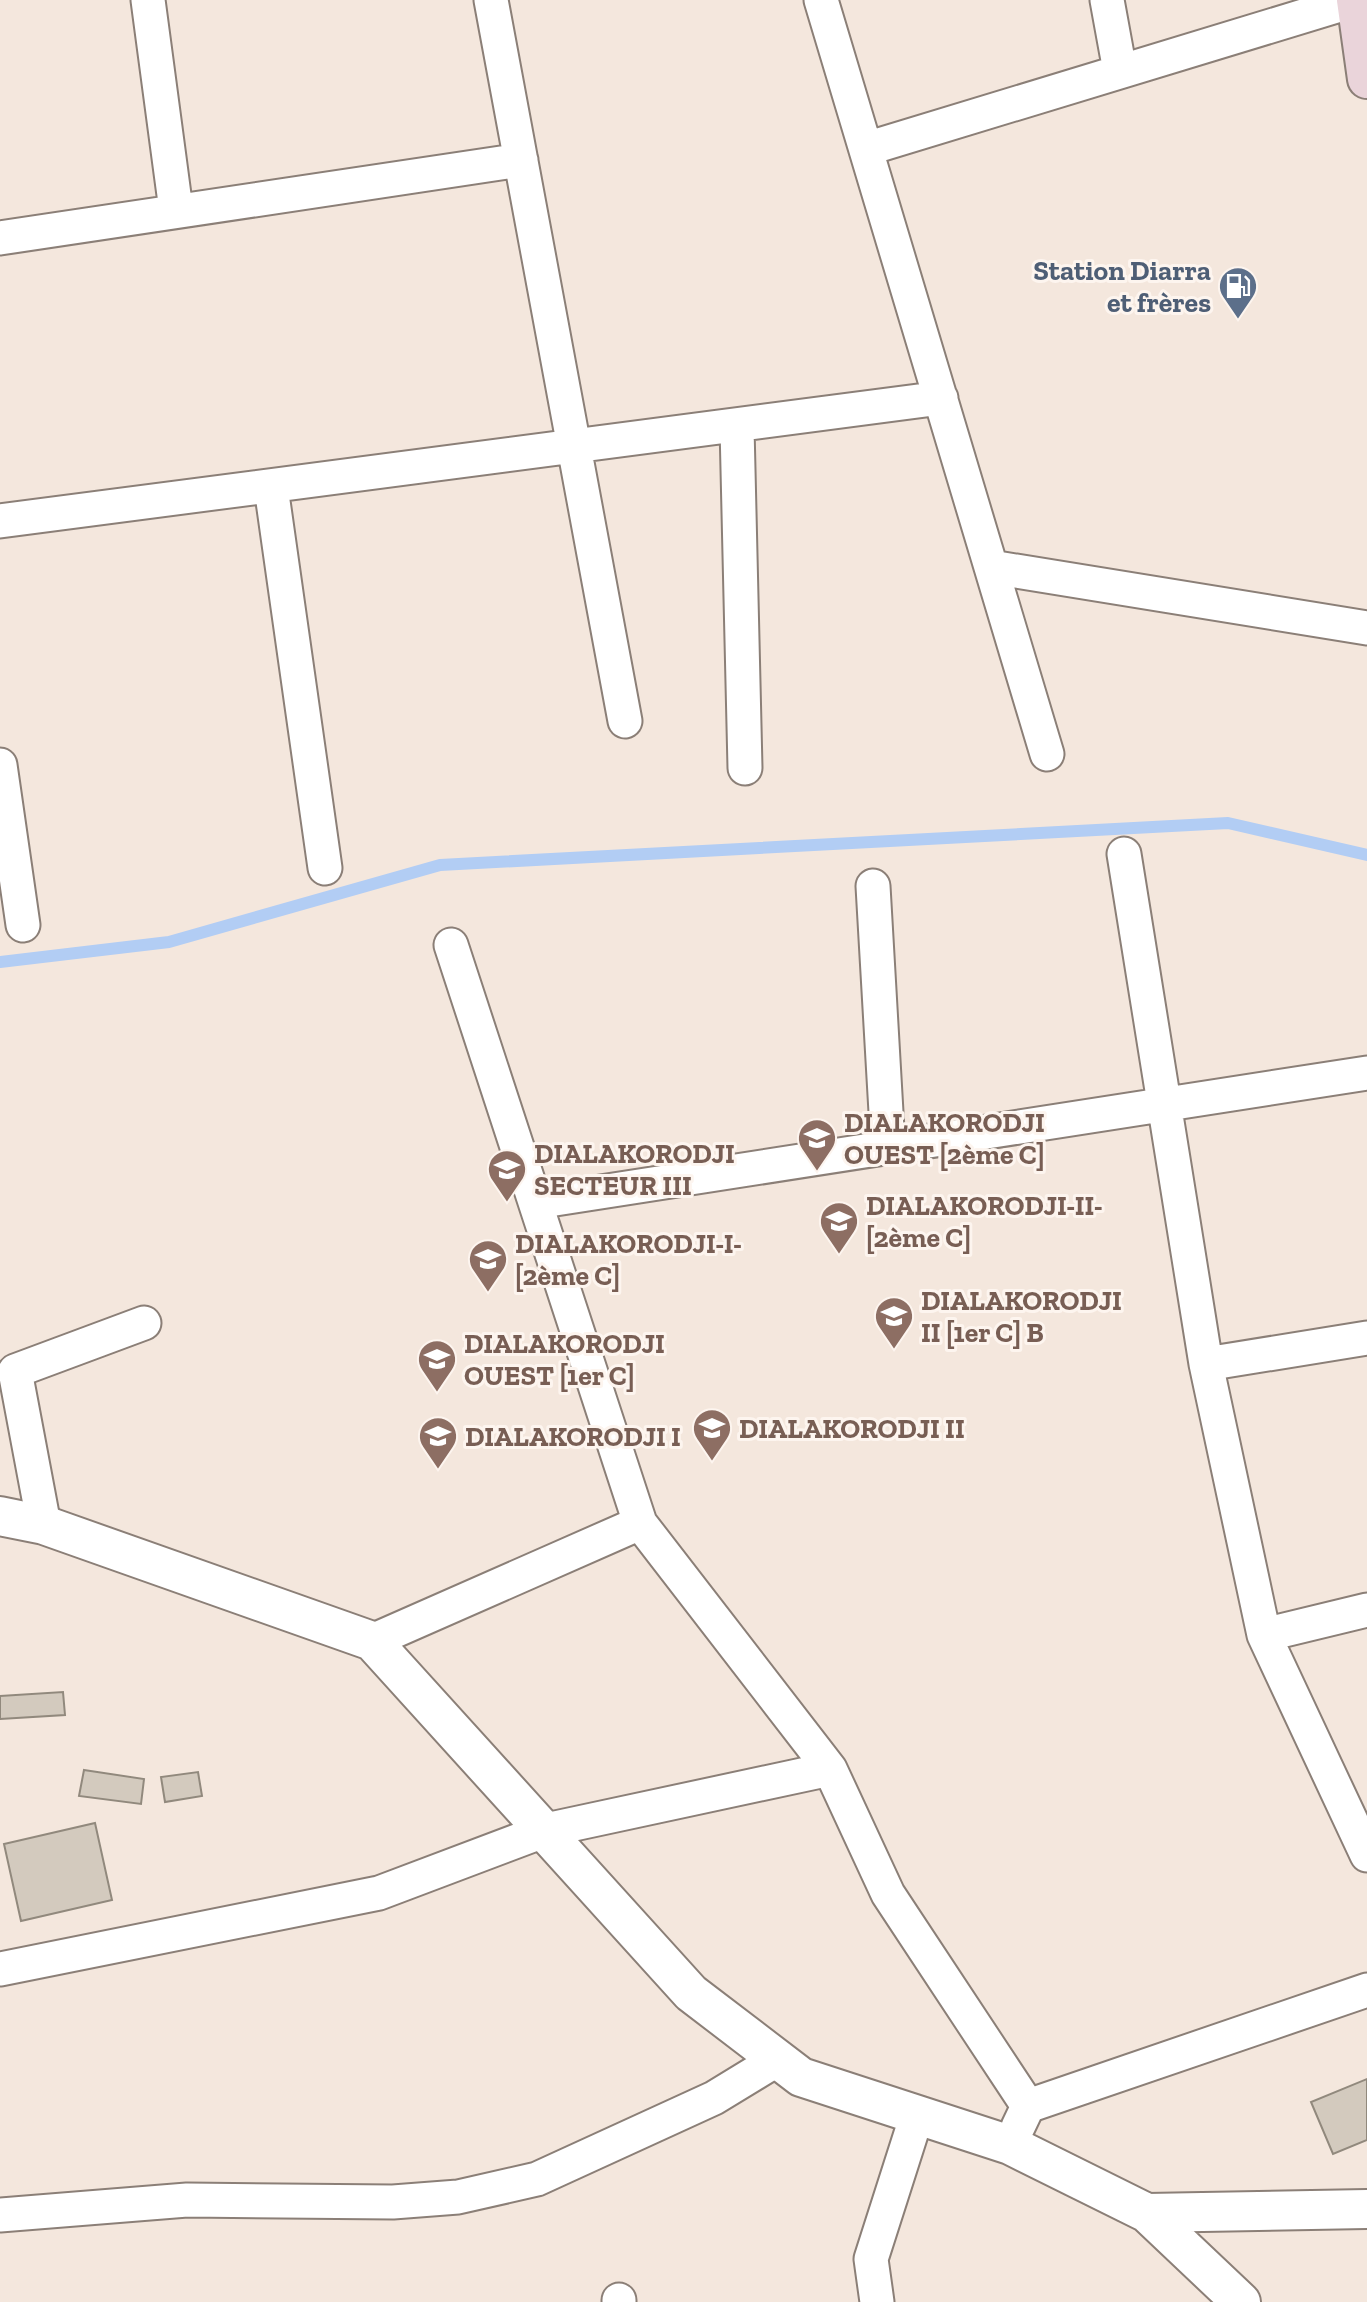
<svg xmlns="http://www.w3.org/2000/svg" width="1367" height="2302" viewBox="0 0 1367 2302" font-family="'Zilla Slab',serif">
<rect width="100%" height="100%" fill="#f4e7dd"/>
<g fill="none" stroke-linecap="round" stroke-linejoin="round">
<!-- stream -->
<path stroke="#b2cdf4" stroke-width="12" d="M0,962L169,942L440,865L1228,823L1367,855"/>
</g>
<!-- building -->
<path fill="#d3cabe" stroke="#91897d" stroke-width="2" d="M63,1692L65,1715L0,1719V1696Z
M84,1770L144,1779L141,1804L79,1796Z
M198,1772L202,1796L165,1802L161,1777Z
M95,1823L112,1900L21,1921L4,1844Z
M1367,2079V2140L1333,2154L1311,2102Z"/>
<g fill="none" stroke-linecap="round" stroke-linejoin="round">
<!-- minor casing -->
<g stroke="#8b7f77" stroke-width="37">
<path id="minor" d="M148,0L176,210
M491,0L625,721
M821,0L1047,754
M1107,0L1120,71
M866,149L1356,0
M0,238L521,160
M737,427L745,768
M271,487L325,868
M0,521L941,398
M991,567L1367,628
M0,765L23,925
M1124,854L1206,1364L1264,1635L1367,1855
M873,886L888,1147
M451,945L640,1523L830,1769L888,1894L1028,2106
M536,1202L1367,1073
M1206,1364L1367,1338
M44,1525L15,1371L144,1323
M1264,1635L1367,1610
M372,1641L640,1523
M0,1969L379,1893L546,1830L830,1769
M1018,2127L1028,2106L1367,1990
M0,2215L187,2200L393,2202L458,2197L537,2179L714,2098L778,2059
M619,2300V2302
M877,2302L871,2259L917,2115"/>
</g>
<!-- tertiary casing -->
<g stroke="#8b7f77" stroke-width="42">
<path id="tertiary" d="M0,1516L44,1525L372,1641L691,1993L801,2077L1010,2145L1147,2213L1241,2302
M1147,2213L1367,2209"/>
</g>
<!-- secondary casing -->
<g stroke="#8b7f77" stroke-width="42">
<path id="secondary" d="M1356,0L1367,79"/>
</g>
<!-- minor -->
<use href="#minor" stroke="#fff" stroke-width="33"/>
<!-- tertiary -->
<use href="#tertiary" stroke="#fff" stroke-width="38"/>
<!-- secondary -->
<use href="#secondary" stroke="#ead4da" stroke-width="38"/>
</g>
<!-- icons -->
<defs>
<g id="fuel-pin" transform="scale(2.0125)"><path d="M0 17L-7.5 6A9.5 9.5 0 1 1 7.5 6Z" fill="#5c6f8a" stroke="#fdf5ef"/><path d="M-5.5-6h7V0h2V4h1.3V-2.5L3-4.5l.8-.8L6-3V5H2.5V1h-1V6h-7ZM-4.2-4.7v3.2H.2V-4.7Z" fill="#fff"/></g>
<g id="school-pin" transform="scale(2.0125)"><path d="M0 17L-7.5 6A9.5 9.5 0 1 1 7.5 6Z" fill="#8d6e63" stroke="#fdf5ef"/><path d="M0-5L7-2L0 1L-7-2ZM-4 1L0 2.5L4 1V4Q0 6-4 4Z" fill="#fff"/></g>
</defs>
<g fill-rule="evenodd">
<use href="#fuel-pin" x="1238" y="286"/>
<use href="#school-pin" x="817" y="1138"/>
<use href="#school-pin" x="507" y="1169"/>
<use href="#school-pin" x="839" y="1221"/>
<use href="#school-pin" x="488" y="1259"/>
<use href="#school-pin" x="894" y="1316"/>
<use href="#school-pin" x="437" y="1359"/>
<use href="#school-pin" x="712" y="1428"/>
<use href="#school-pin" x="438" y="1436"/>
</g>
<g text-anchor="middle" stroke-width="6" stroke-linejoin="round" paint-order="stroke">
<!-- service labels -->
<g font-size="28" font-weight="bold" fill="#4e5e75" stroke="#fdf5ef" text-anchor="end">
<text x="1211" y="280">Station Diarra<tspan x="1211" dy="32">et frères</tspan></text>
</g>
<!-- education labels -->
<g font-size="28" font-weight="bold" fill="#785e54" stroke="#fdf5ef" text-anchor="start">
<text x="844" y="1132">DIALAKORODJI<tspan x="844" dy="32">OUEST [2ème C]</tspan></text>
<text x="534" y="1163">DIALAKORODJI<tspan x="534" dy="32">SECTEUR III</tspan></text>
<text x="866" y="1215">DIALAKORODJI-II-<tspan x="866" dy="32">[2ème C]</tspan></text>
<text x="515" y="1253">DIALAKORODJI-I-<tspan x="515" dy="32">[2ème C]</tspan></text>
<text x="921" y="1310">DIALAKORODJI<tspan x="921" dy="32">II [1er C] B</tspan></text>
<text x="464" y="1353">DIALAKORODJI<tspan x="464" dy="32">OUEST [1er C]</tspan></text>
<text x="739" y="1438">DIALAKORODJI II</text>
<text x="465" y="1446">DIALAKORODJI I</text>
</g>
</g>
</svg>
